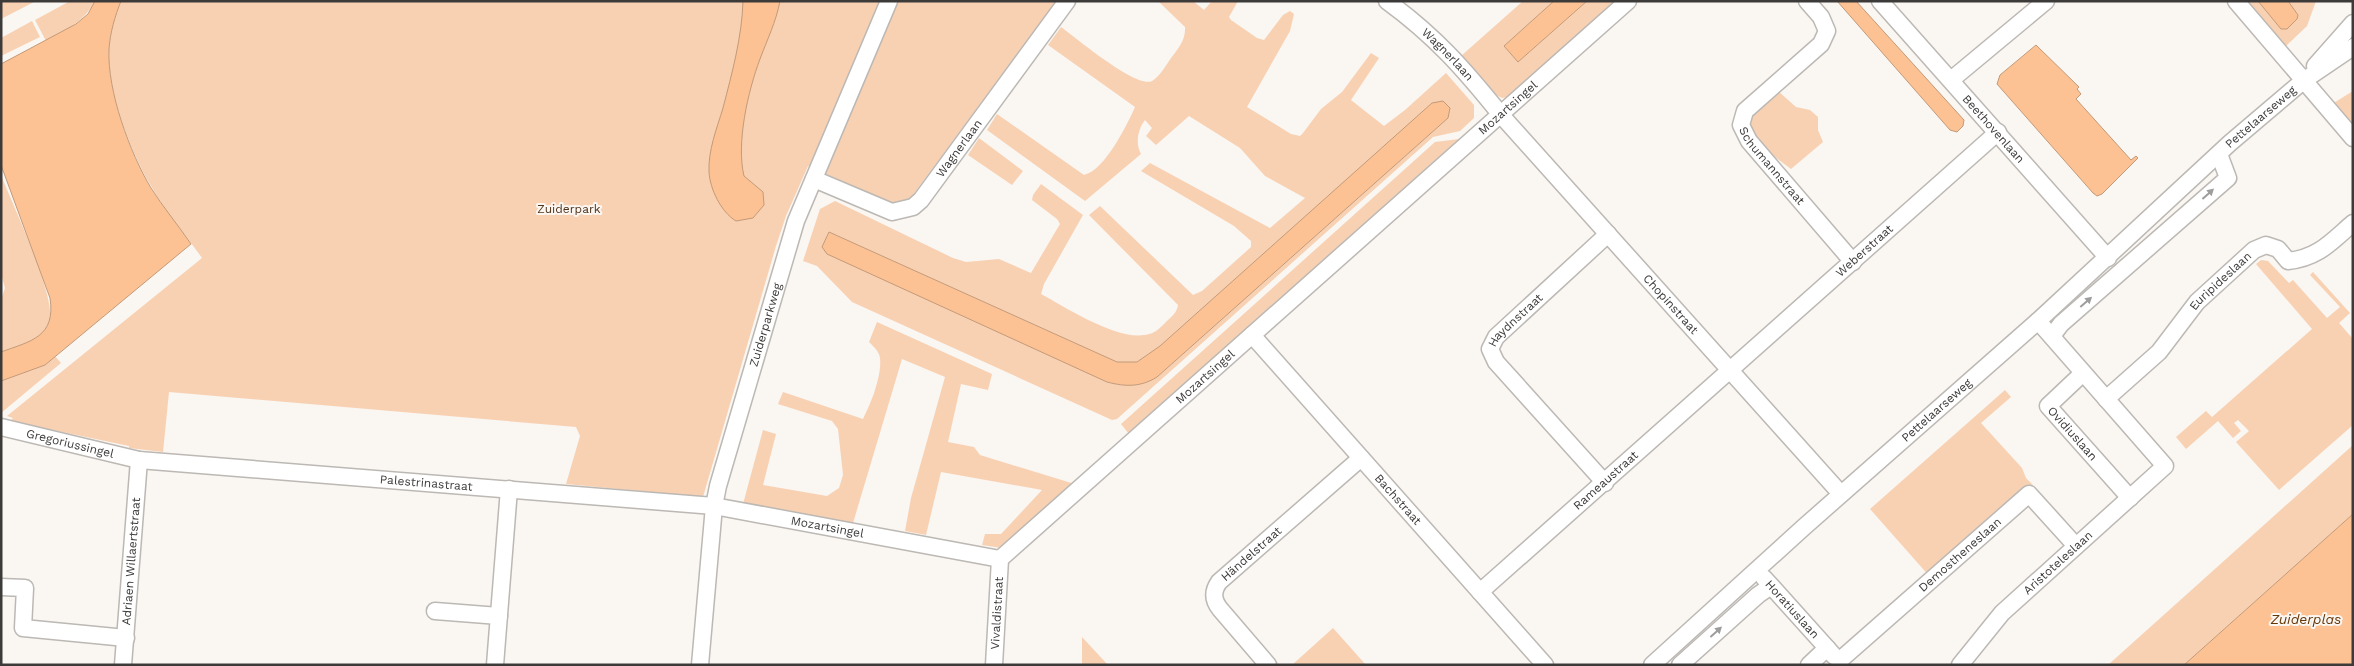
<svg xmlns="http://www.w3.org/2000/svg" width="2354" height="666" viewBox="0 0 2354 666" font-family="'Work Sans',sans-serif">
<rect width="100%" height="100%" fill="#faf6f2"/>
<!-- green -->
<path fill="#f8d1b3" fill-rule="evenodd" d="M1,1H36L1,19Z
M70,1H95C84,22 66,30 46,41L35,20Z
M121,1H1056L910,199L891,203L808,166L786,216L776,246L703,497L566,484L580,436L576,427L169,392L163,452L129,448V446L10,421L13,418L7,416L202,258C185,234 165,211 151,186C130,151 107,91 109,49C110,33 115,16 121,1Z
M1158,1H1193L1204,10L1212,1H1238L1229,17L1231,20L1257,38L1264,40L1283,15L1290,11L1294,14L1290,31L1247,107L1291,134L1300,136L1303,133L1321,109L1342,92L1371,53L1379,58L1351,100L1384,126L1405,110L1446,73L1474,105V118L1460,131L1433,137L1117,419L1112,420L852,302L817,266L803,261L820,209L835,201L953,258L966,262L999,259L1031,273L1060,224L1057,219L1032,200L1033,195L1041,184L1083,215L1044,284L1041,294C1067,308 1120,343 1149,334C1155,333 1161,327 1165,323C1171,317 1177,313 1178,305L1089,215L1100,206L1193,295L1202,291L1251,247V241L1234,226L1141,171L1150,163L1270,228L1305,198L1265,176L1240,148L1189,116L1156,145L1146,136L1152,128L1145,120C1138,129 1135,143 1141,154L1085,201L987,130L997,114L1084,175C1105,170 1127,125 1135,107L1048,45L1061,27C1076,38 1137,89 1152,81C1159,77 1165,67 1169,61C1177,50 1186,41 1185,27ZM1432,104L1448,118L1157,377C1141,387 1126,387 1107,382L822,247L829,232L1117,362H1137L1160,346Z
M1523,1H1554L1504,46L1518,62L1587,1H1622L1513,96L1502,98L1496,95L1461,56Z
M2248,1H2258L2281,29L2298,15L2288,1H2316L2307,26L2286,46Z
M32,21L40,37L1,56V38Z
M1777,90L1796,107L1810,110L1818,117V130L1823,142L1791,169L1759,145L1745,121Z
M2353,91V128L2332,104Z
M979,138L1023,171L1012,185L968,155Z
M1459,139L1129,434L1121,424L1435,142Z
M1,175C11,201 59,302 49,323C40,342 19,345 1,352V300L5,288L1,274Z
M2261,260L2268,261L2289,283L2293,280L2327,318L2340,307L2310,275L2313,272L2350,313L2339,323L2353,339V425L2279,490L2236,442L2249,431L2238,420L2234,423L2241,431L2233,438L2218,421L2186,449L2176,437L2206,411L2212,417L2312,329L2256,264Z
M877,322L992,374L988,390L961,384L948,442L974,447L980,455L1078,485L1008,549L982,545L985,534H1001L1042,490L941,472L926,535L905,531L911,498L945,377L902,359L853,523L743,504L763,430L776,434L763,485L827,496L839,488L843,475L838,429L832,421L778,404L783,392L863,419C871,403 882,376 880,358C879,351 874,347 869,342Z
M55,356L61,363L1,413V381L45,365Z
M2005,390L2011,397L1981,423L2022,468L2026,478L2033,485L1931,578L1870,509Z
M2353,445V514L2184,665H2108Z
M1333,628L1366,665H1292Z
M1082,637L1108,665H1082Z"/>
<!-- water -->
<path fill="#fcc294" stroke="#c39a79" d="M95,1H121C115,16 110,33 109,49C107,91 130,153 151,188C163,207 178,225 191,244L45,365L1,381V352C31,341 56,337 50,298L1,165V64L76,24L88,14Z
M743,1H780C776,22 767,40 760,59C748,91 736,143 744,176L763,192L764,205L753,218L736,221C721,212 710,189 709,172C708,150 717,128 723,108C732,73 742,37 743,1Z
M1554,1H1587L1518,62L1504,46Z
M1837,1H1856L1964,120L1963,126L1957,132L1950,130Z
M2258,1H2288L2298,15L2297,19L2287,29H2281Z
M2036,45L2079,87L2077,89L2081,94L2076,99L2131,160L2136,156L2138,158L2102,194L2097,196L2093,193L1997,84L2000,75Z
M1443,101L1450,108L1448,118L1157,377C1141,387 1126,387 1107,382L827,254L822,247L829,232L1117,362H1137L1160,346L1432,103Z
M2353,514V665H2184Z"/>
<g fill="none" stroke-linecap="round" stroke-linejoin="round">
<!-- minor casing -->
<g stroke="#bcb8b4" stroke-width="19">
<g id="minor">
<path id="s1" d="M1387,1C1435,36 1464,69 1501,115L1841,494"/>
<path id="s2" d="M1807,1L1821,17L1827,31L1821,44L1745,111L1741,125L1749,141L1853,262"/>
<path id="s3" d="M1880,1L2108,258"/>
<path d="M2236,1L2353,138"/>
<path d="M2315,66L2353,23"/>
<path d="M1951,80L2046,1"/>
<path id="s4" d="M814,179L892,212L913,207L921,200L1067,1"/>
<path id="s5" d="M1252,335L1545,665"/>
<path d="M2052,336L2061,324L2228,178L2219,154"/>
<path id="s6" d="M2083,373L2048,406L2130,498"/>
<path id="s7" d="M2106,399L2159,352L2197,302L2254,250L2266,245L2278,249L2288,261C2318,258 2331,242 2353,223"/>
<path id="s8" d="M1,427L139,460L714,506L1000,559L1628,1"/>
<path id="s9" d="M1605,483L1496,362L1490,349L1496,337L1608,234"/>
<path id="s10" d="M1764,578L1827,648"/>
<path d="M1,587L25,588L23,628L126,638"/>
<path id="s11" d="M1480,592L1998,132"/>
<path d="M435,611L499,616"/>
<path id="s12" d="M1839,661L2029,494L2076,546"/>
<path id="s13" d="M123,665L139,460"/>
<path d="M495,665L509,489"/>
<path id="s14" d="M700,665L714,506L718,486L796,221L889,1"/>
<path id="s15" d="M994,665L1000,559"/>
<path id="s16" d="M1268,665L1220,609C1213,600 1212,592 1219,582L1361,458"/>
<path id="s17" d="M1652,665L1804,527L2038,321L2230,143L2303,81L2353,47"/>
<path d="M1680,665L1758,595L1771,586"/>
<path d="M1809,665L1827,648L1834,656"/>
<path id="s18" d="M1960,665L2002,613L2165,466L2038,321"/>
</g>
</g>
<!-- minor -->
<use href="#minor" stroke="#fff" stroke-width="16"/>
</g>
<!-- one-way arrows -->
<defs><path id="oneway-solid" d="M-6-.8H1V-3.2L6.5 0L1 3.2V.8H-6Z" transform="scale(1.25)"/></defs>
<g fill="#9e9d9c">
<use href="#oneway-solid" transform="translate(2208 194) rotate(-42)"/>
<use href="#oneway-solid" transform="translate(2086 302) rotate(-41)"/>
<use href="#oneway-solid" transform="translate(1716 632) rotate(-42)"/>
</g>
<g text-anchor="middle" stroke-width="4" stroke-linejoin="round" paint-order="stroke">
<!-- street labels -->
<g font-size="12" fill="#3d3b3a" stroke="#faf6f2">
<text dy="4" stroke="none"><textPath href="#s1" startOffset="81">Wagnerlaan</textPath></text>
<text dy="4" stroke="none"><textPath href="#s8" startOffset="1689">Mozartsingel</textPath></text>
<text dy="4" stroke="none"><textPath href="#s17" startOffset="819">Pettelaarseweg</textPath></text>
<text dy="4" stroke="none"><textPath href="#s3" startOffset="171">Beethovenlaan</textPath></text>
<text dy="4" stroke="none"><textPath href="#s4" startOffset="181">Wagnerlaan</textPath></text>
<text dy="4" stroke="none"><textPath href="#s2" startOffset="218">Schumannstraat</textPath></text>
<text dy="4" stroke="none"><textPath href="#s11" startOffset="514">Weberstraat</textPath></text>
<text dy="4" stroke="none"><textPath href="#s7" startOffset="165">Euripideslaan</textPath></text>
<text dy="4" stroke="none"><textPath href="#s1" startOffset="416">Chopinstraat</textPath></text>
<text dy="4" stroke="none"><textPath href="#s9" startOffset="216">Haydnstraat</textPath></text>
<text dy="4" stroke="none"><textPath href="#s14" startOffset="348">Zuiderparkweg</textPath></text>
<text dy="4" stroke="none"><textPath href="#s8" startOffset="1284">Mozartsingel</textPath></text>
<text dy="4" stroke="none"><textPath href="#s17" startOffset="382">Pettelaarseweg</textPath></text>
<text dy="4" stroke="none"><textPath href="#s6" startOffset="85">Ovidiuslaan</textPath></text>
<text dy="4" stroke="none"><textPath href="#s8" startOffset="71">Gregoriussingel</textPath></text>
<text dy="4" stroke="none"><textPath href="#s8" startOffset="430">Palestrinastraat</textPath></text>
<text dy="4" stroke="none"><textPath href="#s11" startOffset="168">Rameaustraat</textPath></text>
<text dy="4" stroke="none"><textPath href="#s5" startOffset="220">Bachstraat</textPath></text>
<text dy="4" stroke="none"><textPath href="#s8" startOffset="834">Mozartsingel</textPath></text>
<text dy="4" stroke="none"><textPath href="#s16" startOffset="146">Händelstraat</textPath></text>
<text dy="4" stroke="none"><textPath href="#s12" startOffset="161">Demostheneslaan</textPath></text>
<text dy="4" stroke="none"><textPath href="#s13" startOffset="104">Adriaen Willaertstraat</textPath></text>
<text dy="4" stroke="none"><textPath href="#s18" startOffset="142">Aristoteleslaan</textPath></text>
<text dy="4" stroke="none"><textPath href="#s10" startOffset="42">Horatiuslaan</textPath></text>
<text dy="4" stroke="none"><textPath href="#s15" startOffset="52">Vivaldistraat</textPath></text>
</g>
<!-- park labels -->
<g font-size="12" fill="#50331a" stroke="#faf6f2">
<text x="569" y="213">Zuiderpark</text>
</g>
<!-- water labels -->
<g font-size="14" font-style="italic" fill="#653708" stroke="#faf6f2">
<text x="2306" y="624">Zuiderplas</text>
</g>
</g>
<!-- border -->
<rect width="2354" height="666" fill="none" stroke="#3d3b3a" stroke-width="5"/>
</svg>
